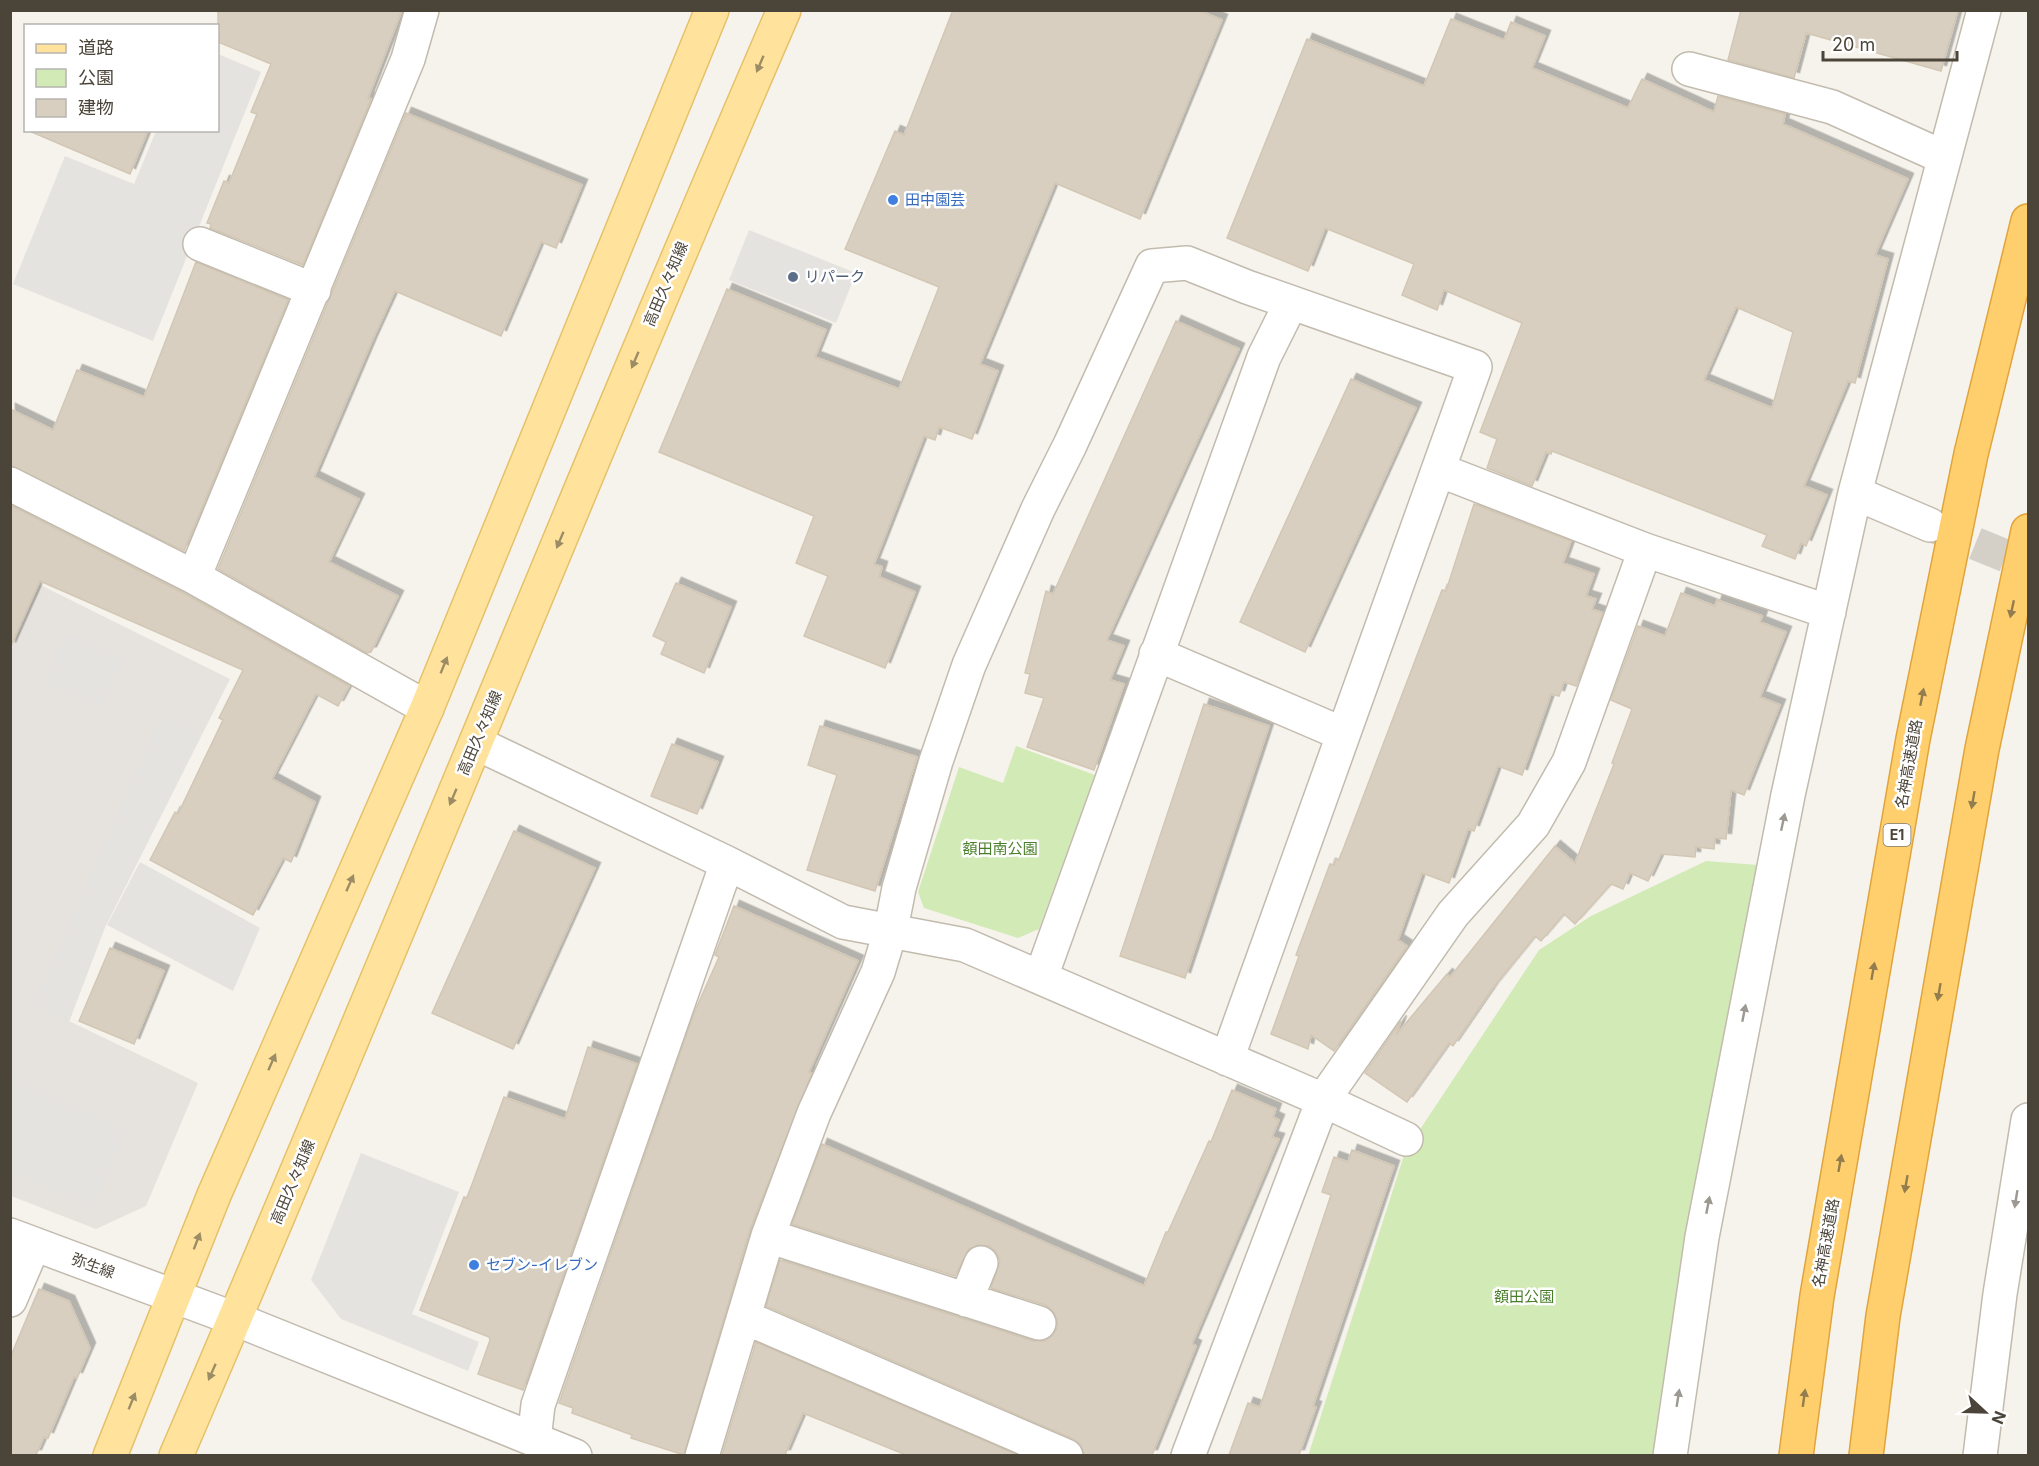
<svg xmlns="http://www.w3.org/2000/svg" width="2039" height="1466" viewBox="0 0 2039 1466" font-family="Inter,'Noto Sans JP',sans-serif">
<defs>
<filter id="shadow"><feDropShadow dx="5.5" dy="-5.5" stdDeviation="0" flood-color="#0004"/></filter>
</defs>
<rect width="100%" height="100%" fill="#f6f3ec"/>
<!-- industrial -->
<path fill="#e6e2dd" d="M10,570L230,679L105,927L69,1021L198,1083L146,1206L96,1229L11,1196Z"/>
<!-- green -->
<path fill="#d2eab5" d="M1016,746L1095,775L1039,929L1018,938L924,908L918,892L959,767L1003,783Z
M1706,861L1758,865L1658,1455L1308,1456L1405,1152L1539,950L1591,916Z"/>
<!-- parking -->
<path fill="#e5e3e0" d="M218,54L261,72L153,341L13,284L65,156L134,184L156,131L218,130Z
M749,230L856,273L836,323L729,280Z
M65,633L124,659L102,709L43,683Z
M162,714L202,734L105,927L69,1022L32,1006Z
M140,862L260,928L233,991L107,925Z
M11,1077L127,1129L92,1209L11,1172Z
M361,1153L459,1192L412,1314L479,1342L468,1371L341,1319L311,1280Z"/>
<!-- building -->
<path fill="#d8cfc1" stroke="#d3c7b4" stroke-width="1.5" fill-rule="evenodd" filter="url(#shadow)" d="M218,10H402L368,98L371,99L303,265L210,228L211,224L207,223L224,181L229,183L257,114L251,112L271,64L218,42Z
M953,10H1198L1222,20L1140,219L1055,183L980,364L998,371L972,439L939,427L935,440L924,436L874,564L882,567L879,577L915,592L885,668L804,636L828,576L796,563L814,516L659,452L727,289L826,330L815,357L899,389L939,287L845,249L895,131L904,135Z
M1741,10H1958L1941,71L1806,33L1794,78L1728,60Z
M1451,19L1504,40L1511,22L1545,36L1532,68L1628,108L1642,79L1714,112L1718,96L1785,114L1783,124L1908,179L1875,255L1888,259L1855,383L1848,381L1804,486L1827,495L1806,546L1801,543L1795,559L1762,546L1767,535L1552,451L1551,454L1546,452L1532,486L1487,468L1497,439L1480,432L1522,323L1444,290L1437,310L1402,295L1414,264L1325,228L1308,271L1227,238L1307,39L1424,86ZM1736,307L1793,332L1772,408L1704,380Z
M406,113L582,185L556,248L541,242L501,336L395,291L372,341L314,477L359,499L329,562L398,596L371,652L367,653L218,569Z
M27,130H148L130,174Z
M196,262L288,300L184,551L10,466V409L53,430L77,370L144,397Z
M1176,321L1239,349L1107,640L1124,646L1110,680L1124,684L1094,770L1027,747L1044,698L1025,693L1030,674L1025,673L1046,591L1053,594Z
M1351,379L1416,408L1305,652L1240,622Z
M1474,504L1571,541L1563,563L1594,574L1586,596L1596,599L1592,609L1603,613L1576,686L1564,682L1559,696L1551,694L1522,775L1498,766L1474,831L1468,829L1449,883L1422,873L1398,940L1407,946L1334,1051L1311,1035L1308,1049L1271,1034L1299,956L1296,955L1330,864L1334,865L1336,859L1339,860L1442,590L1446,591Z
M10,505L185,594L349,686L338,706L316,694L272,779L315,802L291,862L283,858L253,915L150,860L175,812L178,814L223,720L219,718L243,670L40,581L10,648Z
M676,583L731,607L704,673L661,654L666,642L653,636Z
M1681,593L1715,606L1717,600L1762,616L1760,622L1786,632L1760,697L1780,705L1744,795L1731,790L1726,839L1715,838L1714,849L1696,847L1695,857L1661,854L1648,881L1630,873L1623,889L1611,884L1575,924L1564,914L1541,941L1535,936L1492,989L1453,1046L1449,1043L1407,1102L1365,1073L1401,1021L1396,1035L1447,974L1450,977L1555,846L1575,863L1614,764L1612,763L1632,709L1611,700L1638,626L1665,636Z
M1204,704L1269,726L1185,978L1120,956Z
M820,726L917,757L875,891L807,870L837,775L808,765Z
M672,744L718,762L697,814L651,796Z
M514,831L595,868L513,1049L432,1013Z
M734,906L858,961L809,1072L812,1073L750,1229L684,1455L631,1438L632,1435L572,1413L573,1408L559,1403L694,1013L719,957L715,955Z
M110,948L164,971L134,1044L79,1021Z
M588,1047L637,1064L523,1390L478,1374L490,1340L489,1337L420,1310L464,1197L467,1198L504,1097L565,1119Z
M1232,1090L1276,1109L1273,1117L1279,1120L1272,1137L1279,1139L1192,1344L1196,1346L1152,1455H1084L1081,1445L1073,1439L766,1306L780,1260L1033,1341H1044L1052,1336L1057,1328V1320L1053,1311L1045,1305L991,1288L1000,1261L996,1252L989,1246L978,1245L969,1249L955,1276L792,1224L822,1144L1144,1286L1166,1232H1168L1209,1141L1211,1142Z
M1352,1150L1394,1166L1313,1406L1316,1407L1299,1455H1229L1248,1403L1260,1407L1331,1195L1322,1192L1334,1157L1348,1162Z
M39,1289L69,1301L90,1348L77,1378L74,1377L48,1438L44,1437L36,1455H10V1358Z
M756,1342L1018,1455H906L803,1413L785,1455H722Z"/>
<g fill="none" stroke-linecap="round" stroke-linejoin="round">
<!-- minor-tunnel -->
<path stroke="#d4d0c8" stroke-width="33" stroke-dasharray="33 16" stroke-linecap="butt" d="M1930,525L2028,565"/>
<!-- minor casing -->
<g stroke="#c2bbae" stroke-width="36">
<path id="minor" d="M1689,69L1832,107L1943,157
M200,244L314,290
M1439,470L1645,550
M10,484L194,577L427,708
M1855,493L1930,525
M194,577L408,59L422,10
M1156,654L1343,734
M476,743L727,863L843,922L965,945L1323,1100L1406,1139
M1041,977L1264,357L1291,303
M10,1235L235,1319L575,1456
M768,1236L1039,1323
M10,1300L34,1244
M966,1300L981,1263
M744,1317L1066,1456
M534,1440L538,1405L727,863
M702,1456L768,1236L814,1113L878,972L891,929L899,888L936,761L969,665L1038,509L1070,445L1152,266L1187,263L1247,287L1475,367L1227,1059
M1188,1456L1323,1100L1453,914L1533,825L1569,762L1645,550L1829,612
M1670,1456L1702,1237L1788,795L1855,493L1984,10
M1980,1456L2000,1294L2028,1120"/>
</g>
<!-- major casing -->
<g stroke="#e6c16a" stroke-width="36">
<path id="major" d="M110,1456L214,1195L427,708L712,10
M176,1456C383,976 576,490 784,10"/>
</g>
<!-- highway casing -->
<g stroke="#e0a43c" stroke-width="36">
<path id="highway" d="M1796,1456L1817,1296L1913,739L1971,454L2028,221
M1866,1456L1883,1316L1982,749L2028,531"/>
</g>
<!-- minor -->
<use href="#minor" stroke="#fff" stroke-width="33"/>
<!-- major -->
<use href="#major" stroke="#ffe39c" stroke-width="33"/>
<!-- highway -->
<use href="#highway" stroke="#ffcf6e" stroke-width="33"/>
</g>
<!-- one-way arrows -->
<defs><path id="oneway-solid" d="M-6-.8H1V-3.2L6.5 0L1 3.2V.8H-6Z" transform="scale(1.5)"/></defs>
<g fill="#9c8c66">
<use href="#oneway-solid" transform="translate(760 64) rotate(113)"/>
<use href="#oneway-solid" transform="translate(635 360) rotate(113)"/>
<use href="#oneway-solid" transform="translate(560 540) rotate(113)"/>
<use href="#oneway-solid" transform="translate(444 665) rotate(-68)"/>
<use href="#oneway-solid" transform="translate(453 797) rotate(113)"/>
<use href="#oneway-solid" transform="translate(350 883) rotate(-66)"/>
<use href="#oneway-solid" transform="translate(272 1062) rotate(-66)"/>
<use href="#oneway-solid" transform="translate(197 1241) rotate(-69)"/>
<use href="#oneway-solid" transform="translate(212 1372) rotate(114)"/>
<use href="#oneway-solid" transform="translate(132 1401) rotate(-68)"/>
</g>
<g fill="#937c4e">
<use href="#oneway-solid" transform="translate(2012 609) rotate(102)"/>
<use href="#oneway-solid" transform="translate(1922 697) rotate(-79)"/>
<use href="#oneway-solid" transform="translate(1973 800) rotate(100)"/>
<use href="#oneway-solid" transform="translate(1873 971) rotate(-80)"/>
<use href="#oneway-solid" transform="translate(1939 992) rotate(100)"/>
<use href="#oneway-solid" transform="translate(1840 1163) rotate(-80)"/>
<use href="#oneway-solid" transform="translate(1906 1184) rotate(100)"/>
<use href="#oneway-solid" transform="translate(1804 1398) rotate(-82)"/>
</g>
<g fill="#9c9892">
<use href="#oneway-solid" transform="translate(1783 822) rotate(-78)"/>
<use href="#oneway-solid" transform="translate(1744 1013) rotate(-79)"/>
<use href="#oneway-solid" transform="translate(2016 1199) rotate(99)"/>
<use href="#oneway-solid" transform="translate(1708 1205) rotate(-79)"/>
<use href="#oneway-solid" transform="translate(1678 1398) rotate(-81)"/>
</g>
<!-- markers -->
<g fill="#3f7fe0" stroke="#fff" stroke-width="2">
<circle cx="893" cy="200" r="6"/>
<circle cx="474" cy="1265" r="6"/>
</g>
<circle fill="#5c6f8a" stroke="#fff" stroke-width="2" cx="793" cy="277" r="6"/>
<g text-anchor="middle" stroke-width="5" stroke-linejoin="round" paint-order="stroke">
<!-- shield labels -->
<rect fill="#fff" stroke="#817c74" stroke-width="1.5" x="1883.5" y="824" width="27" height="22" rx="4.5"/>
<g font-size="14" font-weight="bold" fill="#4b4439">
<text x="1897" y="840">E1</text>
</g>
<!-- shop labels -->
<g font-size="15" fill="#366cbe" stroke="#fff" text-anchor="start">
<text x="905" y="205">田中園芸</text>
<text x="486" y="1270">セブン-イレブン</text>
</g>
<!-- service labels -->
<g font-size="15" fill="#4e5e75" stroke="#fff" text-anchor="start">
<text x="805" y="282">リパーク</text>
</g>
<!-- street labels -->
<g font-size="15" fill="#4b4439" stroke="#fff">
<text transform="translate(666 284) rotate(-67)" y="5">高田久々知線</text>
<text transform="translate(480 733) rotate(-67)" y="5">高田久々知線</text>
<text transform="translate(1909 764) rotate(-80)" y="5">名神高速道路</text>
<text transform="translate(293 1182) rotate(-67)" y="5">高田久々知線</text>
<text transform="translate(1826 1243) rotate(-80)" y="5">名神高速道路</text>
<text transform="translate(93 1266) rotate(20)" y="5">弥生線</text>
</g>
<!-- park labels -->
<g font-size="15" fill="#4a7f2a" stroke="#fff">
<text x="1000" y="854">額田南公園</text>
<text x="1524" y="1302">額田公園</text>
</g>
</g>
<!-- border -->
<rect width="2039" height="1466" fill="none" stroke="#4b4439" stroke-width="24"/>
<!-- legend -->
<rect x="24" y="24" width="195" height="108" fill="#ffffff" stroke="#b7b4b0" stroke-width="1.5"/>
<rect x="36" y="44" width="30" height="9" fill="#ffe39c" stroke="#b7b4b0" stroke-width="1.5"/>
<text x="78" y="54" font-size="18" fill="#4b4439">道路</text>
<rect x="36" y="69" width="30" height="18" fill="#d2eab5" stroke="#b7b4b0" stroke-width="1.5"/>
<text x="78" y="84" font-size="18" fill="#4b4439">公園</text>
<rect x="36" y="99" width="30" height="18" fill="#d8cfc1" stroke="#b7b4b0" stroke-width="1.5"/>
<text x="78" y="114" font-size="18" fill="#4b4439">建物</text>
<!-- north arrow -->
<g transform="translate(1985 1412) rotate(112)" stroke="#ffffff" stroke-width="4.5" paint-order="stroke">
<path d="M0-4.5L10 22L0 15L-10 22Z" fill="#4b4439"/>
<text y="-9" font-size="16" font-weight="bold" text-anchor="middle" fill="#4b4439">N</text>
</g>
<!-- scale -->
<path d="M1823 51v9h134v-9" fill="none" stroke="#4b4439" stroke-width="3"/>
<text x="1832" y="51" font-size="18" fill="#4b4439" stroke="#ffffff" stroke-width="4.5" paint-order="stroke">20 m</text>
</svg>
